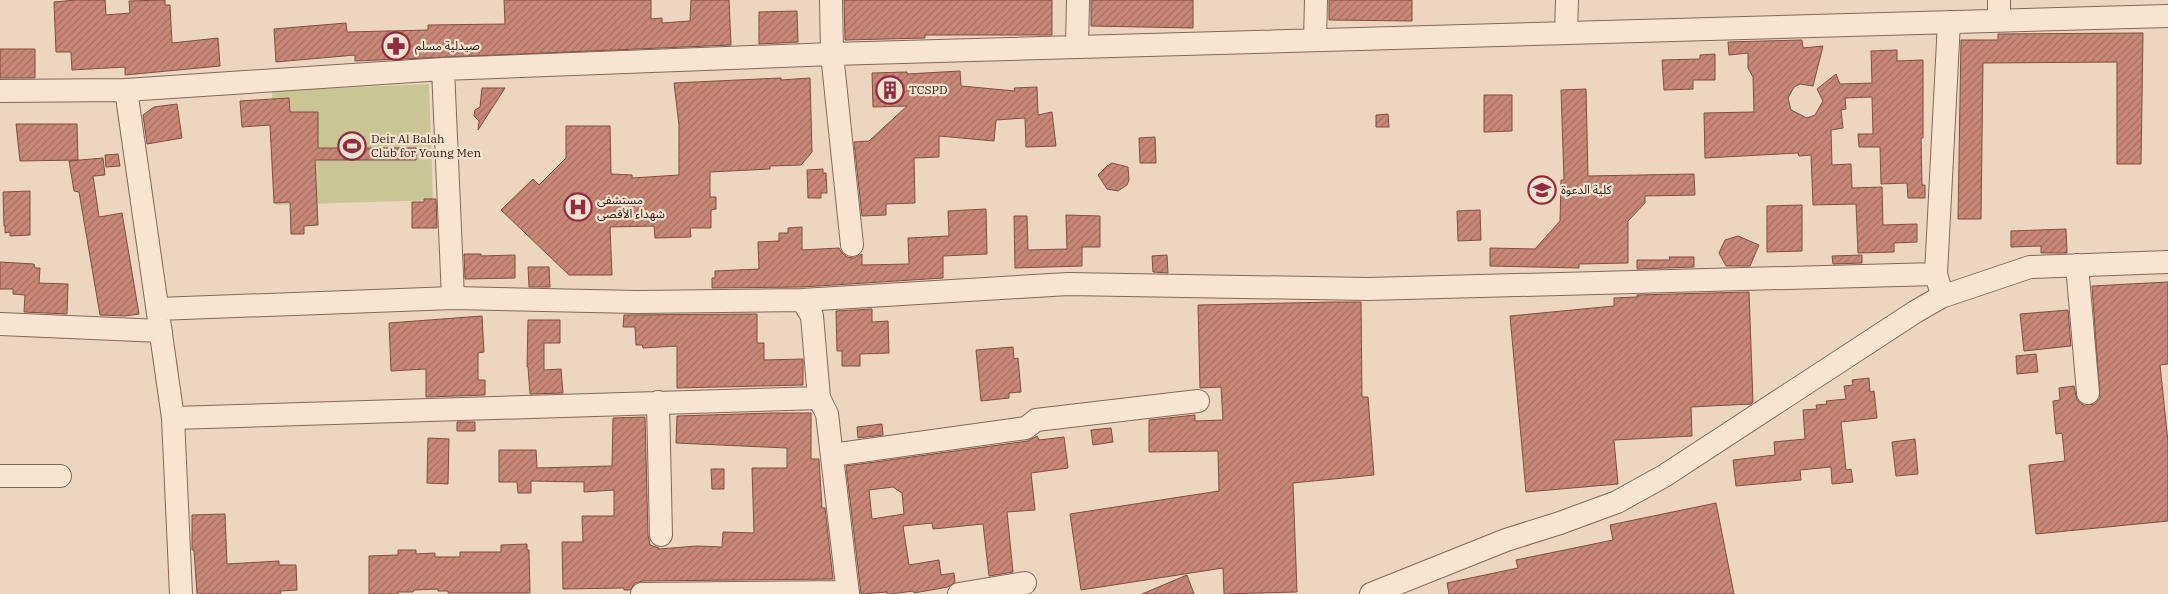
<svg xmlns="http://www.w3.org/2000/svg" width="2168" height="594" viewBox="0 0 2168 594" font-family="'IBM Plex Serif','Noto Sans Arabic',serif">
<defs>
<pattern id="building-hatch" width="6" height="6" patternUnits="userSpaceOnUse" patternTransform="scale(1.25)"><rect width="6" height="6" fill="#c98877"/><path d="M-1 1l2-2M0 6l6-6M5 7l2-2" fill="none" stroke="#a46f61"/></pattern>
</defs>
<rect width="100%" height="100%" fill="#ecd6c0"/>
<!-- green -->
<path fill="#c9c594" d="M429,84L433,200L276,205L272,91Z"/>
<!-- building -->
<path fill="url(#building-hatch)" stroke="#824d3f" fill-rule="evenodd" d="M76,0H105L106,15L130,13L129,1L165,0V5H170L172,43L218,38L220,66L125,75V67L72,70L71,52H56L54,2Z
M504,0H651V19L662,18V23L690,21L691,0H729L731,45L355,61V55L276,62L274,29L346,23L347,32L428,30V25L505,24Z
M844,0H1052V35H925V38L845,40Z
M1091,0H1193V28L1091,26Z
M1329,0H1412V21L1329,20Z
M797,11L798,42L759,44V12Z
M2143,33L2141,164H2117V62L1983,63L1981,219H1958L1961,40H1998V34Z
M1802,40L1803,48L1823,46L1813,86L1800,84L1794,87L1788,98L1791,110L1807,118L1815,115L1823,101L1817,89L1836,74L1840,84L1872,83L1871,51L1897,50V61L1923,60V138H1921L1922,185H1925V198H1908L1907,183L1881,184L1880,147H1859L1858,134H1873L1872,97L1845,98L1846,109L1841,110L1843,128L1831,130L1832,165L1851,164L1852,188L1882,187L1883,225L1917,224V242L1894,243V252L1858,253L1856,204L1813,205L1811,155L1799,156L1798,153L1705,158L1704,113L1754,112L1753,77L1748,68V53L1729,55L1728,42Z
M0,49H35V78H0Z
M1715,54V80H1693V89L1664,90L1662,60L1700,59V55Z
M960,71L961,86L1015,91L1014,88L1037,87L1038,115L1052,112L1056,146L1026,147L1025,118L996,120L994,141L939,136V157L914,158L915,203L886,204V215L862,216L854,142L869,141L907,106L873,107L872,73L907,72V74Z
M781,78V80L810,78L812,152L801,165L770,166V169L710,172V197H716V209L711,210V228H690L691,237L655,238L654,226L610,227L612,275H569L501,210L533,179L539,185L566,158V126H610L611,174L632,175V178L679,175V125L674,83Z
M482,88H505L478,130L479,121L474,116L475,110L480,107Z
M1586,89L1588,176L1694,174L1695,195L1645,196V203L1628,221V263L1579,264V268L1490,266V248L1535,249L1560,221L1561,180H1564L1561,90Z
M1484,95H1512V131L1484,132Z
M289,98L290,112H318V148H416V160H315L318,225L304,226V234H291L290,202L274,203L270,125L242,127L240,101Z
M177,104L182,138L147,144L143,115L154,107Z
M1388,114L1389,127H1376V115Z
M16,124H77L78,160L20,161Z
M1155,137L1156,163H1140L1139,138Z
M118,154L120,166L106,167L105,155Z
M103,158L105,175L93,176L99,217L122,213L139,314L125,316L100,315L79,192L74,191L69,161Z
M1112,163L1128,167L1129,180L1127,185L1118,191L1107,189L1098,175L1107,166Z
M823,169V173H826L827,193H821V198H808L807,170Z
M30,191V235L10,236V232L5,233V226H4L3,192Z
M424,199H436L437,228H412V202H424Z
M1802,205V251L1767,252V206Z
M986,209L987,254L943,256V278L802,287L712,288V278H715V271L759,269L758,242L779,241V233H788V228L802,227V250L839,248L842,253L847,257L854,258L862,254V265L909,264L908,238L949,236L948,211Z
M1480,210L1481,240L1458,241L1457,211Z
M1066,215L1100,216V247H1082V266L1015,268L1014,216H1027L1028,250L1067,249Z
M2066,229L2067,253H2041V246L2011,247V231Z
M1738,236L1759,245L1750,266H1726L1719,253L1725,240Z
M464,254H481V256L515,255V278L465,279Z
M1167,255L1168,273L1153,272L1152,256Z
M1862,255V263L1833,264L1832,256Z
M1669,257H1694V267L1637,269V260H1670Z
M0,262L34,264L35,268H40L39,283L68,284L67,314L24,312L25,295L13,294V289H0Z
M528,267H549L550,287H529Z
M2168,282V364L2160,365L2168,442V521L2036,534L2029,465L2065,461L2062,433L2056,434L2053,401L2060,400L2059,388L2074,386L2077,400L2083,405L2095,404L2100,398L2092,286Z
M1749,292L1753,402L1751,404L1691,407L1692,436L1614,440L1618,484L1526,492L1510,316L1614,306V298L1637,297V295Z
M1334,302H1361L1362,397H1368L1374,475L1293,483L1297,592L1224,594L1223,568L1081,590L1070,514L1219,491L1218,451L1149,452V420L1195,415V421L1223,420L1221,387L1200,388L1198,305Z
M872,309V322L888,321L889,353L860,354V366H842V351H837L836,311Z
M2068,310L2071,346L2024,351L2020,314Z
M757,314V343H764V360L803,359V385L677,388V346L643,348L642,345H636L635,327H623L624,315Z
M482,316L484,352L478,353V380H485V395L426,397V369L391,371L389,323Z
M528,320H560V343H544V370L561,369L563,393L530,394L528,367H527Z
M1013,347L1014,359L1018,358L1021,392L1009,393V398L981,401L976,350Z
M2036,354L2038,372L2017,374L2016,356Z
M1869,378L1870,392L1874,391L1877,418L1841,422L1846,470L1851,469L1853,482L1832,484L1831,467L1800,470L1801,480L1736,486L1733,460L1775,455L1774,442L1805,439L1803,410L1817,409L1816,405L1827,404L1826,401L1846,399L1844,386L1853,385L1852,380Z
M772,413H811V459H819L822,508H825L833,579L642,581L635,583L630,590H624V588L563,589L562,542H583L582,516H614V490L584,492V482L531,481V493H518L517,482H499V450H536L537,468L612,466L613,418L645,417L648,535L650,545L659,548V549L697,546L722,547L723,532L754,533L752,468H787V448L676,443L677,416Z
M457,422H475V431H457Z
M882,424L883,435L858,438L857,427Z
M1111,428L1113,442L1093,445L1091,430Z
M1037,436L1039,440L1064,437L1068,468L1031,473L1035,510L1007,512L1013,572L989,576L983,524L933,529L932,523L903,526L909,565L939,560L941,575L954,573L955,582L948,587L914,593L913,591L892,594H887V592L861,594L846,466L1028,441ZM893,487L902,493L904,514L872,519L869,490Z
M428,438L449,439L448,484L427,483Z
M1915,439L1918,474L1896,476L1892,442Z
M711,469H724V489H712Z
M1716,503L1734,594H1449L1447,583L1518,568L1516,560L1613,540L1610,525Z
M225,514L227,564L279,561V565H296L297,590L280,591L281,594H197L194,550H192V515Z
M527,544V550H529L530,593H448V591H438V589L414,590L413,592H398V594H369V556L398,555V550H416V554L435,553V557H460V552H501V545Z
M1187,575L1194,594H1142Z"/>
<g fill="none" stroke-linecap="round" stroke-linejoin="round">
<!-- minor casing -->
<g stroke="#846759" stroke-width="24">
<path id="minor" d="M831,0L832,54L852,245
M1999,0V20
M1566,33L1567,0
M1315,40L1316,0
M1077,47L1078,0
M443,69L453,298
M126,90L173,418L181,594
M0,91L126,90L443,69L832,54L2168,16
M2077,265L2088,393
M1940,288L1936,274L1949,22
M802,300L812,316L819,398L827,414L848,594
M158,309L453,298L637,302L802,300L1068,284L1368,289L1936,274
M0,324L161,331
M658,402L661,535
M173,418L819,398
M832,455L1026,428L1036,420L1198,401
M0,476H60
M642,594L848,592
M959,594L1025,583
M1371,594L1506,540L1560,523L1617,502L1664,476L1915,312L1941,297L2030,267L2168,262"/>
</g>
<!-- minor -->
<use href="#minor" stroke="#f7e5d2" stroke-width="22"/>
</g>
<!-- icons -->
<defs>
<g id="pharmacy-ring" transform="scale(1.4375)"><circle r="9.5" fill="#f3e2cf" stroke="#902b40" stroke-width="1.5"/><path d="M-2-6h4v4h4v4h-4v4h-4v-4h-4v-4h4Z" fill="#902b40"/></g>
<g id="building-ring" transform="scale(1.4375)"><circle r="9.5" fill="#f3e2cf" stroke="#902b40" stroke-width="1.5"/><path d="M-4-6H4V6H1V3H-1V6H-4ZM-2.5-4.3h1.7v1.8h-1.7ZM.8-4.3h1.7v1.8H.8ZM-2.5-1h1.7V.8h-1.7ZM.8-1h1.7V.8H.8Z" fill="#902b40"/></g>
<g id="stadium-ring" transform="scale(1.4375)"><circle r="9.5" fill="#f3e2cf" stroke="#902b40" stroke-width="1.5"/><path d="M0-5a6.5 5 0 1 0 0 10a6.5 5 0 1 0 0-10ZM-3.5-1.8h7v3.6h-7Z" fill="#902b40"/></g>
<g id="university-ring" transform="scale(1.4375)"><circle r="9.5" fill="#f3e2cf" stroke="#902b40" stroke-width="1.5"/><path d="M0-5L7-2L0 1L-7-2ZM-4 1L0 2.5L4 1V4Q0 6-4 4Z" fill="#902b40"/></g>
<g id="hospital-ring" transform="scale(1.4375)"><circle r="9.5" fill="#f3e2cf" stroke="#902b40" stroke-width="1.5"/><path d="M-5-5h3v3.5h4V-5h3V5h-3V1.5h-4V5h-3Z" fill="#902b40"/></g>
</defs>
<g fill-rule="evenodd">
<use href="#pharmacy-ring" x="396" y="46"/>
<use href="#building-ring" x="890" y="90"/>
<use href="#stadium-ring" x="352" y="146"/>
<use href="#university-ring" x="1542" y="190"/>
<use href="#hospital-ring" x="578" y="207"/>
</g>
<g text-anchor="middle" stroke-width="4.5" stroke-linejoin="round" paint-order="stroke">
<!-- poi labels -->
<g font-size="12" fill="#34231c" stroke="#f3e2cf" text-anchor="start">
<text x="415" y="50">صيدلية مسلم</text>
<text x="909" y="94">TCSPD</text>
<text x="371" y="143">Deir Al Balah<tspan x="371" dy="14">Club for Young Men</tspan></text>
<text x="1561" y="194">كلية الدعوة</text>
<text x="597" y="204">مستشفى<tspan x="597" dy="14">شهداء الأقصى</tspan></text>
</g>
</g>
</svg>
